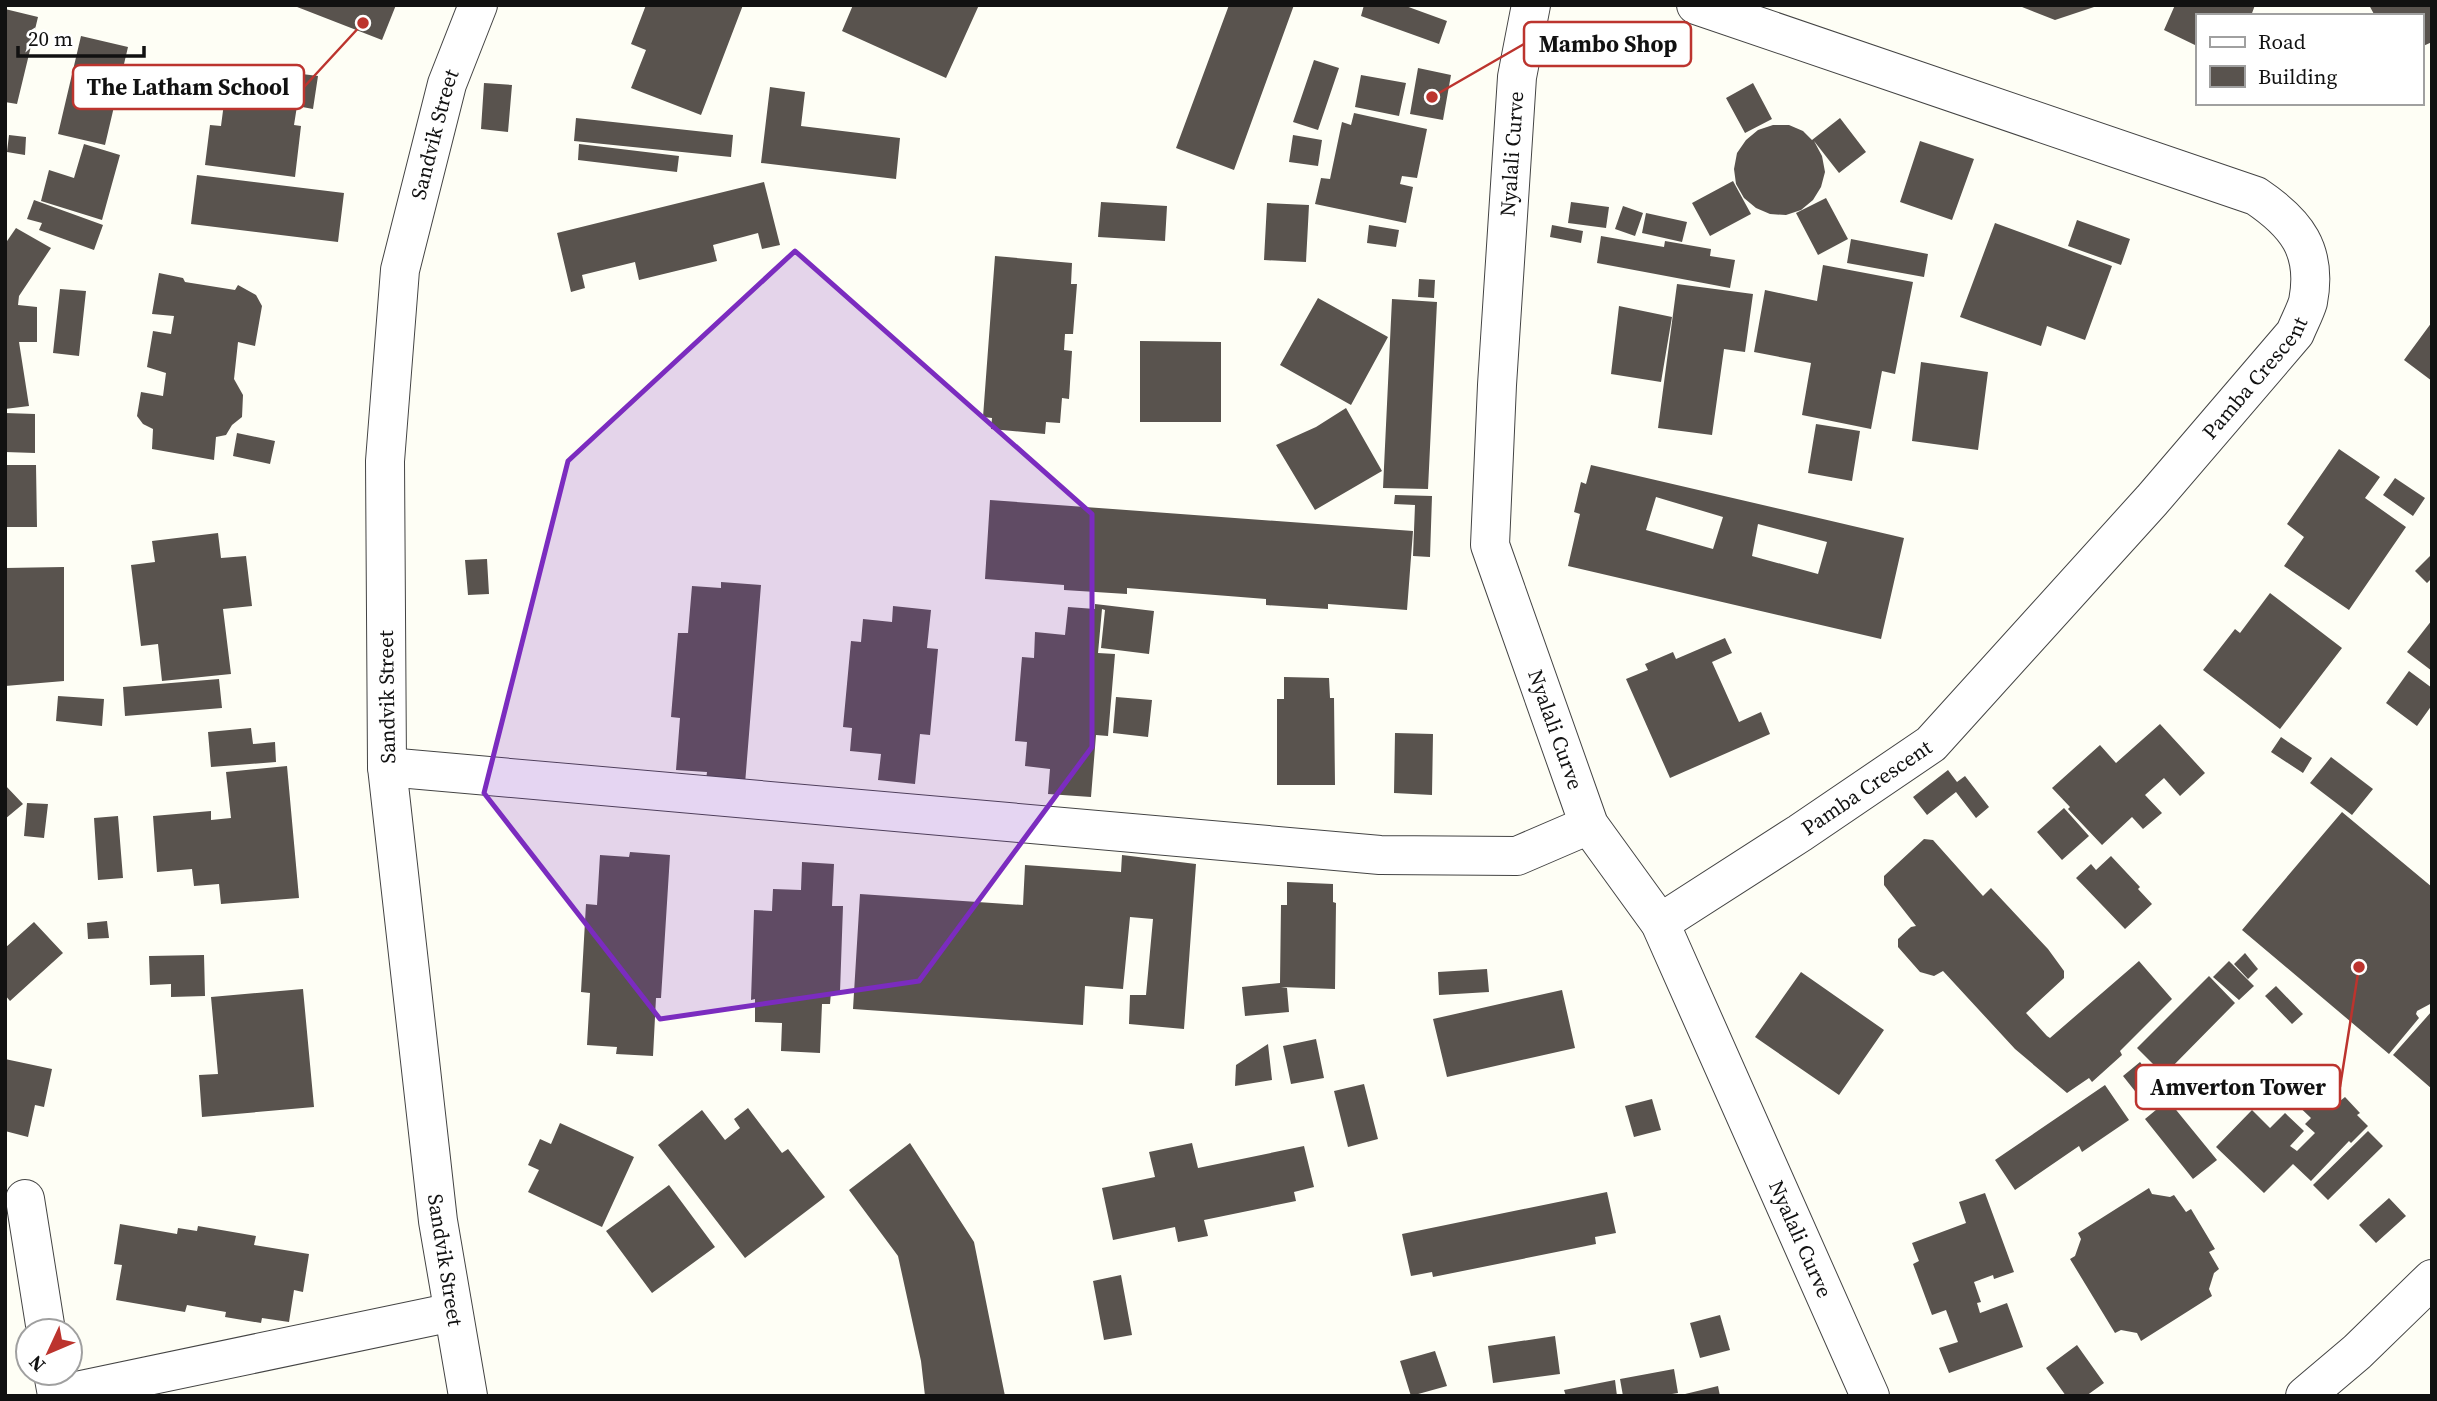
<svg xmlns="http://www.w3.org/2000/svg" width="2437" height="1401" viewBox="0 0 2437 1401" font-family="'Source Serif 4',serif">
<rect width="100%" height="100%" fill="#fefef5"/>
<!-- building -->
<path fill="#59534e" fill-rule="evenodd" d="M292,5H396L382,40Z
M646,5H743L701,115L631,88L646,50L631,44Z
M853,5H979L946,78L842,31Z
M1229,5H1294L1234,170L1176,148Z
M1364,5H1403L1447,21L1439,44L1361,16Z
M2017,5H2097V6L2055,20Z
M2175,5H2255L2251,16H2197V46L2164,30Z
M2369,5H2432V42L2421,47V16H2375Z
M5,9L38,17L17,104L5,102Z
M81,36L128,47L105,145L58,134Z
M1314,60L1339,68L1318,130L1293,122Z
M229,65L318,76L313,109L297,106L294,125L301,126L295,177L205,165L210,125L221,126Z
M1418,68L1451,75L1443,120L1410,114Z
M1361,75L1406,83L1399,116L1355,107Z
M484,83L512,85L508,132L481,129Z
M1753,83L1772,119L1745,133L1726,98Z
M770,87L805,92L801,126L900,138L896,179L761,163Z
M1354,113L1427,129L1417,178L1402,176L1400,184L1413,187L1406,223L1315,204L1321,178L1330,179L1342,122L1351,125Z
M576,118L733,135L731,157L574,141Z
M1840,118L1866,152L1839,173L1814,141L1822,156L1825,172L1821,187L1813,200L1801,210L1786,215L1770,214L1756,208L1744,198L1736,184L1734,169L1737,153L1746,140L1758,130L1773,125H1789L1803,131L1812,140Z
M9,135L26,137L25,155L7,152Z
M1293,135L1322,140L1318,166L1289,162Z
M1920,141L1974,159L1952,220L1900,202Z
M84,144L120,155L102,220L41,201L49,170L74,178Z
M579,144L679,156L677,172L578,160Z
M197,175L344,193L338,242L191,224Z
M1733,181L1751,214L1710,236L1692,203Z
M764,182L780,245L762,249L758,233L713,245L717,261L639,280L635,262L582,275L585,288L571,292L557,233Z
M1826,198L1848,239L1818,255L1796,213Z
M34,200L103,225L94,250L39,230L42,223L27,219Z
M1101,202L1167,206L1165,241L1098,237Z
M1571,202L1609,207L1606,228L1568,223Z
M1267,203L1309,205L1306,262L1264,260Z
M1623,206L1643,213L1635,236L1615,229Z
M1646,213L1687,222L1682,242L1642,233Z
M2077,220L2130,239L2121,265L2068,246Z
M1995,223L2112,266L2085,340L2047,326L2041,346L1960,317Z
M1369,225L1399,230L1396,247L1367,243Z
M1552,225L1583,231L1581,243L1550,237Z
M16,228L51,248L19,296L18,305L37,307V342H19L29,406L5,409V244Z
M1601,236L1664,247L1665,241L1711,249L1710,256L1735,260L1730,288L1597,263Z
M1851,239L1928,254L1924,277L1847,263Z
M995,256L1072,263L1071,284H1077L1073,334H1065L1064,350L1072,351L1069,399L1062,398L1060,423L1046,422L1045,434L991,429L992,418L983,417Z
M1823,265L1913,282L1895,374L1882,371L1871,429L1802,415L1811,363L1754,352L1765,290L1817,301Z
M159,273L183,278L185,282L235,290L238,285L256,295L262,306L255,346L238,342L234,379L243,395L242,417L232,425L226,435L216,437L214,460L152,449L153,429L143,424L137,416L141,392L163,396L166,373L147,367L153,331L171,334L174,316L152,314Z
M1419,279L1435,280L1434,298L1418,297Z
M1677,284L1753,294L1745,352L1724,349L1712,435L1658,428Z
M60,289L86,291L79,356L53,353Z
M1318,298L1388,337L1351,405L1280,365Z
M1392,299L1437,302L1428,489L1383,488Z
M1619,306L1672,317L1661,382L1611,374Z
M2432,322V381L2404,360Z
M1140,341L1221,342V422H1140Z
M1921,362L1988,372L1978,450L1912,441Z
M1346,408L1382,471L1315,510L1276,445L1316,427Z
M5,413L35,414V453L5,452Z
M1816,424L1860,431L1852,481L1808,473Z
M237,433L275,441L270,464L233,456Z
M2339,449L2380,477L2365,498L2406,527L2349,610L2284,566L2304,537L2287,524Z
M5,465H36L37,527H5Z
M1591,465L1904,538L1881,639L1568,566L1580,514L1574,512L1581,482L1586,484ZM1656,497L1723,517L1713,549L1646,530ZM1758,524L1827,542L1818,574L1752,556Z
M2395,478L2425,498L2413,516L2383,495Z
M1395,495L1432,496L1430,557L1413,556L1415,505L1394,504Z
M990,500L1413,531L1407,610L1328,604V609L1266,605V599L1127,588V594L1064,590V585L985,579Z
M218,533L221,558L246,556L252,606L223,609L231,674L162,681L158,644L141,646L131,565L155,562L152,541Z
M2432,554V578L2427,583L2415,571Z
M487,559L489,594L468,595L465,560Z
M64,567V681L5,686V568Z
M721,582L761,585L745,784L706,780L707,772L676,770L680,718L671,717L678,633H688L692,586L721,588Z
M2270,593L2342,648L2280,729L2203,670L2235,629L2240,633Z
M1095,604L1154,611L1149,654L1101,648L1105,610L1102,609L1098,653L1115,654L1108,736L1096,735L1091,797L1048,794L1050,769L1025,766L1027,742L1015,741L1022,657L1034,658L1035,632L1065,635L1068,607L1095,609Z
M893,606L931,610L927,648L938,649L930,735L920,734L915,784L878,780L881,754L850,751L852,728L843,727L851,641L861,642L863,619L892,622Z
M2432,620V671L2407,652Z
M1725,638L1732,653L1712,662L1739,722L1761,712L1770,734L1670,778L1626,679L1648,670L1645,664L1673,652L1676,659Z
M2409,671L2432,688V705L2417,726L2386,703Z
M1284,677L1329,678L1330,698H1334L1335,785H1277V699H1284Z
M219,679L222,708L125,716L123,687Z
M58,696L104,699L102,726L56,721Z
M1116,697L1152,700L1148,737L1113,733Z
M2160,724L2205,773L2180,796L2164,778L2145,795L2162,813L2143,829L2132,817L2102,845L2068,809L2070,807L2052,788L2100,745L2116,763Z
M251,728L253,744L275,742L276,762L211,767L208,732Z
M1395,733L1433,734L1432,795L1394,793Z
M2281,737L2312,758L2303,773L2271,752Z
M2331,757L2373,789L2352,815L2310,783Z
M287,766L299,898L221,904L219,884L194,886L192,869L157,872L153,816L211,811V820L231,818L226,772Z
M1948,770L1957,782L1965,776L1989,807L1976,818L1956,792L1927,815L1913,797Z
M5,785L23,804L5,819Z
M27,803L48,804L44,838L24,836Z
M2064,808L2089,836L2062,860L2037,832Z
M2342,812L2432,887V1003L2417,1011L2416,1014L2419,1018L2389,1054L2242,930Z
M118,816L123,878L98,880L94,818Z
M1924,839L1933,840L1983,896L1991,888L2048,949L2064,971V978L2026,1013L2047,1036L2050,1038L2139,961L2172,999L2120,1051L2122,1055L2092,1082L2089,1078L2067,1093L2015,1049L1943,971L1934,976L1920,972L1898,947V939L1911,927L1916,926L1884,885V876Z
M630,852L670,855L661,998H656L653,1056L616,1054L617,1047L587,1045L590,993L581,992L586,904L597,905L600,855L629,857Z
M1122,855L1196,864L1184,1029L1129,1024L1130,995H1146L1153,919L1130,917L1123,989L1085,986L1083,1025L853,1009L860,894L1023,905L1025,865L1121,872Z
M2111,856L2140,887L2138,889L2152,904L2125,929L2076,878L2091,864L2096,870Z
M802,862L834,864L832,906H843L840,992H831L830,1004H822L820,1053L781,1051L782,1023L755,1022V999L751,1000L754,910L772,911L773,889L801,890Z
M1287,882L1333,884V902L1336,903L1335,989L1281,987L1287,988L1289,1012L1245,1016L1242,987L1280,983L1281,905H1287Z
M107,921L109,938L88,939L87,923Z
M34,922L63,953L10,1001L5,995V948Z
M2245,953L2258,969L2248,979L2234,964Z
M204,955L205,996L171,997V984L150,985L149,956Z
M2229,961L2254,986L2239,1000L2213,977Z
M1487,969L1489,992L1439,995L1438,972Z
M1801,972L1884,1030L1839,1095L1755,1037Z
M2209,976L2235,1003L2164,1075L2137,1048Z
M2276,986L2303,1014L2292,1024L2265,996Z
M303,989L314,1107L202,1117L199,1075L218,1074L211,997Z
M1562,990L1575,1048L1447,1077L1433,1019Z
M2432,1011V1089L2393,1055Z
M1316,1039L1324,1078L1291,1084L1283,1046Z
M1268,1044L1272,1080L1235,1086L1236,1065Z
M5,1059L52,1069L44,1107L35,1105L28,1137L5,1131Z
M2140,1062L2168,1097L2150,1110L2123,1076Z
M2303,1065L2340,1101L2345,1097L2360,1113L2357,1115L2368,1126L2351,1143L2349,1141L2311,1181L2293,1164L2264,1193L2216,1147L2252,1110L2270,1128L2285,1113L2304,1131L2290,1146L2297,1151L2315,1133L2305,1124L2311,1118L2292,1100L2298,1094L2291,1086L2294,1083L2290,1079Z
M1364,1084L1378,1139L1348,1147L1334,1091Z
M2105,1085L2129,1120L2082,1152L2079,1146L2015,1190L1995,1160Z
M1652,1099L1661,1130L1634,1137L1625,1106Z
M2168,1100L2217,1160L2193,1179L2145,1119Z
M748,1108L782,1153L788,1149L825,1197L745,1258L658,1145L702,1110L725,1140L740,1128L734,1119Z
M560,1123L634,1157L602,1227L528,1192L539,1170L528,1165L540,1139L551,1144Z
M2368,1131L2383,1146L2328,1200L2313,1185Z
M910,1143L974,1242L1005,1396H925L921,1361L898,1256L849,1190Z
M1192,1143L1198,1168L1304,1146L1314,1187L1294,1192L1296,1201L1204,1220L1208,1236L1178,1242L1175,1227L1113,1240L1102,1188L1155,1177L1149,1152Z
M669,1185L715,1247L652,1293L606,1231Z
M2149,1188L2152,1194L2170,1197L2174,1195L2186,1212L2191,1209L2215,1249L2209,1252L2219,1269L2214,1273L2209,1289L2212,1296L2141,1341L2137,1333L2121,1330L2115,1333L2070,1259L2075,1256L2081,1239L2078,1233Z
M1607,1192L1616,1233L1595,1237L1596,1244L1433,1277L1432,1272L1411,1276L1402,1234Z
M1985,1193L2014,1272L1994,1279L1993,1275L1974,1282L1981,1302L1977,1303L1980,1313L2007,1303L2023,1347L1949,1373L1939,1348L1958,1342L1946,1310L1932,1315L1913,1264L1919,1261L1912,1243L1966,1223L1959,1202Z
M2389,1198L2406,1216L2376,1243L2359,1225Z
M120,1224L177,1234L178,1228L197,1231L198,1226L256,1236L254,1245L309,1254L303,1292L294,1290L289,1322L262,1318L261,1323L225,1317L226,1312L187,1305L185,1312L116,1300L122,1265L114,1264Z
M1121,1275L1132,1335L1104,1340L1093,1281Z
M1720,1315L1730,1350L1700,1358L1690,1323Z
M1555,1336L1560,1374L1493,1383L1488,1346Z
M2077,1345L2104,1383L2086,1396H2066L2046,1368Z
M1435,1351L1447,1386L1411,1396L1400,1361Z
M1674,1369L1678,1393L1660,1396H1623L1620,1379Z
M1615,1380L1617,1396H1566L1564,1390Z
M1718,1386L1720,1396H1681V1395Z"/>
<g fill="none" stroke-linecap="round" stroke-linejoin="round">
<!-- minor casing -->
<g stroke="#444" stroke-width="40">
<g id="minor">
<path id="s1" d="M1531,5L1517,77L1497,385L1490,545L1589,825L1660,923L1870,1396"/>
<path d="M387,767L1380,855L1517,856L1589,825"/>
<path id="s2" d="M1660,923L1800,833L1931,744L2152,500L2295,333C2299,323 2305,312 2308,302C2318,250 2296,223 2256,196L1696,5"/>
<path d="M25,1199L46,1331"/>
<path d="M53,1373L57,1395L453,1312"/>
<path id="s3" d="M468,1396L438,1221L387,767L385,461L400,270L447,84L478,5"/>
<path d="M2305,1396L2357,1352L2432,1279"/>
</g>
</g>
<!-- minor -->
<use href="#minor" stroke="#fff" stroke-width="38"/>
</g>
<!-- marked area -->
<path fill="#7b2cbf" fill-opacity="0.2" stroke="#7b2cbf" stroke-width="5" stroke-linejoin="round" d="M795,251L1092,514V747L919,981L660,1019L484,793L568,461Z"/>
<g text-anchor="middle" stroke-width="7" stroke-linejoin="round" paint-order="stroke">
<!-- street labels -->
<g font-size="21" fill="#111" stroke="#fff">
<text dy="7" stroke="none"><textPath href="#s3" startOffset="1272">Sandvik Street</textPath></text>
<text transform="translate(1512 154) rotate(-86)" y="7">Nyalali Curve</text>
<text dy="7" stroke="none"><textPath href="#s2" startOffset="814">Pamba Crescent</textPath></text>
<text transform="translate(387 697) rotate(-91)" y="7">Sandvik Street</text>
<text dy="7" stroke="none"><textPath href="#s1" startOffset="738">Nyalali Curve</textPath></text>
<text dy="7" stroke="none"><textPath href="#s2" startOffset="247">Pamba Crescent</textPath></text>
<text dy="7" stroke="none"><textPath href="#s1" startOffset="1306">Nyalali Curve</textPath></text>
<text transform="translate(445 1260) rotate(81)" y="7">Sandvik Street</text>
</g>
</g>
<!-- callouts -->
<path fill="none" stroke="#bc342e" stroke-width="2.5" d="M1432 97L1524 44M363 23L304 87M2359 967L2340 1087"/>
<g fill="#bc342e" stroke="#fff" stroke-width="2.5">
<circle cx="1432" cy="97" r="7"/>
<circle cx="363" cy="23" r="7"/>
<circle cx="2359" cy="967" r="7"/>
</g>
<g fill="#fff" stroke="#bc342e" stroke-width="2.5">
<rect x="1524" y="22" width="167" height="44" rx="7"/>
<rect x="73" y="65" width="231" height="44" rx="7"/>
<rect x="2136" y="1065" width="204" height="44" rx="7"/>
</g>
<g font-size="23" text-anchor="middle" font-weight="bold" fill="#111">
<text x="1608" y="52">Mambo Shop</text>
<text x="188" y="95">The Latham School</text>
<text x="2238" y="1095">Amverton Tower</text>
</g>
<!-- border -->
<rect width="2437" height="1401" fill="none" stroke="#111111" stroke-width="14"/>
<!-- legend -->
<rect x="2196" y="14" width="228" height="91" fill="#ffffff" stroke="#a0a0a0" stroke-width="2"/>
<rect x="2210" y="37" width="35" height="10" fill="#ffffff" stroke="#a0a0a0" stroke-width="2"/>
<text x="2258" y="49" font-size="21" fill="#111111">Road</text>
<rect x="2210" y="66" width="35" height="21" fill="#59534e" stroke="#a0a0a0" stroke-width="2"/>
<text x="2258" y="84" font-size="21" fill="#111111">Building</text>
<!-- north arrow -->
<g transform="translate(49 1352) rotate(226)"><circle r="33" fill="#ffffff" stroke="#a0a0a0" stroke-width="2"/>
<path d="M0-5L12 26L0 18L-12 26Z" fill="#bc342e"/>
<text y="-10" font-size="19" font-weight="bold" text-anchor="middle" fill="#111111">N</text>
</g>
<!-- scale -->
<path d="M18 46v10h126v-10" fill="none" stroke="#111111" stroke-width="3.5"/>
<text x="28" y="46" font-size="21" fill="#111111" stroke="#ffffff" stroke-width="5" paint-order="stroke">20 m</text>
</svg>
